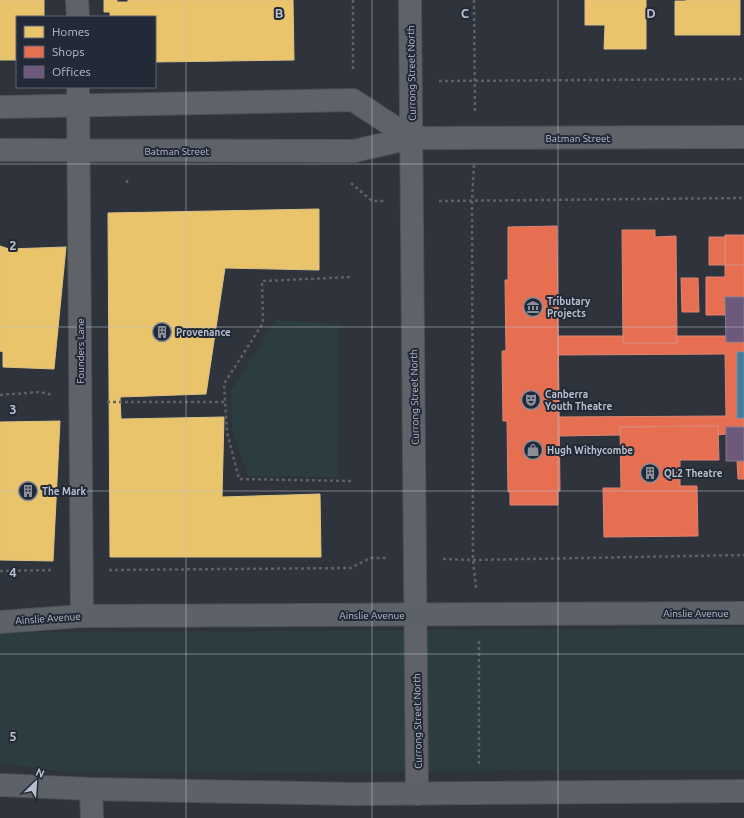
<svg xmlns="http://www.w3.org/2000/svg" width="744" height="818" viewBox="0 0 744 818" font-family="Ubuntu,sans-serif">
<rect width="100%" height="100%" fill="#2f333c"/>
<!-- green -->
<path fill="#2c3d42" d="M276,320L339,324L338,477L248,476L232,428L231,391Z
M744,628V770L76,773L0,763V633Z"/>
<!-- homes -->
<path fill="#e9c46a" stroke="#dbc287" d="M0,0H44V17H17V60H0Z
M104,0H117V2H128V0H293L294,60L155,62V17H110V12H104Z
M585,0H646V49H604L605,25H585Z
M686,0H740V35H675V1H686Z
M319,209V270L225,268L206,394L120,397L121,419L224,417L222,497L320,494L321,557H110L108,213Z
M0,246L9,249L66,247L54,369L3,367V352L0,351Z
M60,421L53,561L0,560V422Z"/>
<!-- shops -->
<path fill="#e76f51" stroke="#da8776" d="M557,226L560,491H558V505H510V492H508L507,421H503L502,351H506L505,280H508V227Z
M622,230H655V237L676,236L677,343H623Z
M725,235H744V265H725Z
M709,237H725V265H709Z
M725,265H744V297H725V315H706V277H725Z
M681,278H698L699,312H682Z
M558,336H623V343H677L676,336H726V342H744V352H737V418H744V427H726V434L718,435V426L620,427V435L559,436V417L726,416L725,354L558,355Z
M718,426L719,460H680V486H697L698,536L604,537L603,488H621L620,427Z
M737,461H744V479H738Z"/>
<!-- offices -->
<path fill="#6d597a" stroke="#847892" d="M725,297H744V342H726Z
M726,427H744V461H726Z"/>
<!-- public -->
<path fill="#457b9d" stroke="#688fab" d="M737,352H744V418H737Z"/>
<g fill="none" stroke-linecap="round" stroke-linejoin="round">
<!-- minor casing -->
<g stroke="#4d5056" stroke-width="24">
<path id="minor" d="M77,0L78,17
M410,0L417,794
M78,87L82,616
M0,107L353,100L411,138
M0,150L354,151L411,138L744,137
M91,789L92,818"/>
</g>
<!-- secondary casing -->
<g stroke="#4d5058" stroke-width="24">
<path id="secondary" d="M0,622L82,616L744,613
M0,785L91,789L352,794L744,791"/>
</g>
<!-- path -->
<path stroke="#5d6166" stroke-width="2.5" stroke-dasharray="3 3" stroke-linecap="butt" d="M353,0V72
M474,0L475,112
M439,81L744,79
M474,165L472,200L473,560L476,588
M127,183V177
M351,183L372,201H386
M439,201L744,198
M0,395L40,392L53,395
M107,402H225
M351,481L239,479L227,432L224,384L263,323L262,281L351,277
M443,559L473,560L744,555
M109,570L351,568L370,558H388
M0,571L54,570
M479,641V766"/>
<!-- minor -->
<use href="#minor" stroke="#60626a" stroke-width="22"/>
<!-- secondary -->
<use href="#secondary" stroke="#5d6168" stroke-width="22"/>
</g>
<!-- grid -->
<path fill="none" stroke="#bbbfcb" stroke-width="1" stroke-opacity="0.55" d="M186,0V818M372,0V818M558,0V818M0,164H744M0,327H744M0,491H744M0,654H744"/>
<!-- icons -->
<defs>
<g id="museum-ring" transform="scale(1)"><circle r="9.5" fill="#222937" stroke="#8a8e99" stroke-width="1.5"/><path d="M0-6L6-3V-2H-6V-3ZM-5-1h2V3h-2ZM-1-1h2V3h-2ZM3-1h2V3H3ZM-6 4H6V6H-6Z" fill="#8a8e99"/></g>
<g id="building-ring" transform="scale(1)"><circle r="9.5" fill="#222937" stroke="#8a8e99" stroke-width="1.5"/><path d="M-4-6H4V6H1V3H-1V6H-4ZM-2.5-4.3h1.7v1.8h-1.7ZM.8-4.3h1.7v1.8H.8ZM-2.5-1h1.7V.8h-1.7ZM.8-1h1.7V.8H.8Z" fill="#8a8e99"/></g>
<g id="theatre-ring" transform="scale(1)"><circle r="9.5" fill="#222937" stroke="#8a8e99" stroke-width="1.5"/><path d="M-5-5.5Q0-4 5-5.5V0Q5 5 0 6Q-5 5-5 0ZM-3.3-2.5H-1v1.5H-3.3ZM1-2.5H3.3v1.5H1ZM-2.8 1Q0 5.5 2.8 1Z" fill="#8a8e99"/></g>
<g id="shop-ring" transform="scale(1)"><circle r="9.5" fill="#222937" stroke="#8a8e99" stroke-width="1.5"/><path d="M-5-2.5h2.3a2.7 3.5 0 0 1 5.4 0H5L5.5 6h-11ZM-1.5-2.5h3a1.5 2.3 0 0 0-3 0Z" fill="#8a8e99"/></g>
</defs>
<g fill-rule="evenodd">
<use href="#museum-ring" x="533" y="307"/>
<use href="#building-ring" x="162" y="332"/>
<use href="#theatre-ring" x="531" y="400"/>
<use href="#shop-ring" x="533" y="450"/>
<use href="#building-ring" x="650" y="473"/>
<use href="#building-ring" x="28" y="491"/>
</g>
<g text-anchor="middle" stroke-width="4" stroke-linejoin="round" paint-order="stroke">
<!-- street labels -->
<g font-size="10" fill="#bbbfcb" stroke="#222937">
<text transform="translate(411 73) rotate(-91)" y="4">Currong Street North</text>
<text x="578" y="142">Batman Street</text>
<text x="177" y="155">Batman Street</text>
<text transform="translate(80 351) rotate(-90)" y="4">Founders Lane</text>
<text transform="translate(414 397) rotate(-91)" y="4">Currong Street North</text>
<text x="696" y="617">Ainslie Avenue</text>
<text x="372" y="619">Ainslie Avenue</text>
<text transform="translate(48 618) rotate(-4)" y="4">Ainslie Avenue</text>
<text transform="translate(417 721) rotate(-91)" y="4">Currong Street North</text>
</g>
<!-- poi labels -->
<g font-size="10" font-weight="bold" fill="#bbbfcb" stroke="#222937" text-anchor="start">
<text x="547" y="305">Tributary<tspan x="547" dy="12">Projects</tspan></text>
<text x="176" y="336">Provenance</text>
<text x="545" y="398">Canberra<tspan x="545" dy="12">Youth Theatre</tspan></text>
<text x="547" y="454">Hugh Withycombe</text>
<text x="664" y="477">QL2 Theatre</text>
<text x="42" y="495">The Mark</text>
</g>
</g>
<g font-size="13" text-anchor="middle" font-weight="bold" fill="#bbbfcb" stroke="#222937" stroke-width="4" stroke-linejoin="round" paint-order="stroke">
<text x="279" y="18">B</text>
<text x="465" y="18">C</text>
<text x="651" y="18">D</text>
<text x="13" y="250">2</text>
<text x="13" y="414">3</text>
<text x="13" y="577">4</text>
<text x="13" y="741">5</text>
</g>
<!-- legend -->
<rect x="16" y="16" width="140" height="72" fill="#222937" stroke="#5f6572"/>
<rect x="24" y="26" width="20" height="12" fill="#e9c46a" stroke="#5f6572"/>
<text x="52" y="36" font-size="12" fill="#bbbfcb">Homes</text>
<rect x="24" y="46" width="20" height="12" fill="#e76f51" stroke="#5f6572"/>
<text x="52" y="56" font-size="12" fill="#bbbfcb">Shops</text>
<rect x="24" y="66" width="20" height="12" fill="#6d597a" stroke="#5f6572"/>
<text x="52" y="76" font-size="12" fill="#bbbfcb">Offices</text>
<!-- north arrow -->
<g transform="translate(36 782) rotate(25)" stroke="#222937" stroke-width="3" paint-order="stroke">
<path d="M0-3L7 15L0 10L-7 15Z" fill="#bbbfcb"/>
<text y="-6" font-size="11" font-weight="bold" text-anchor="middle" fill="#bbbfcb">N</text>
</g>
</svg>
